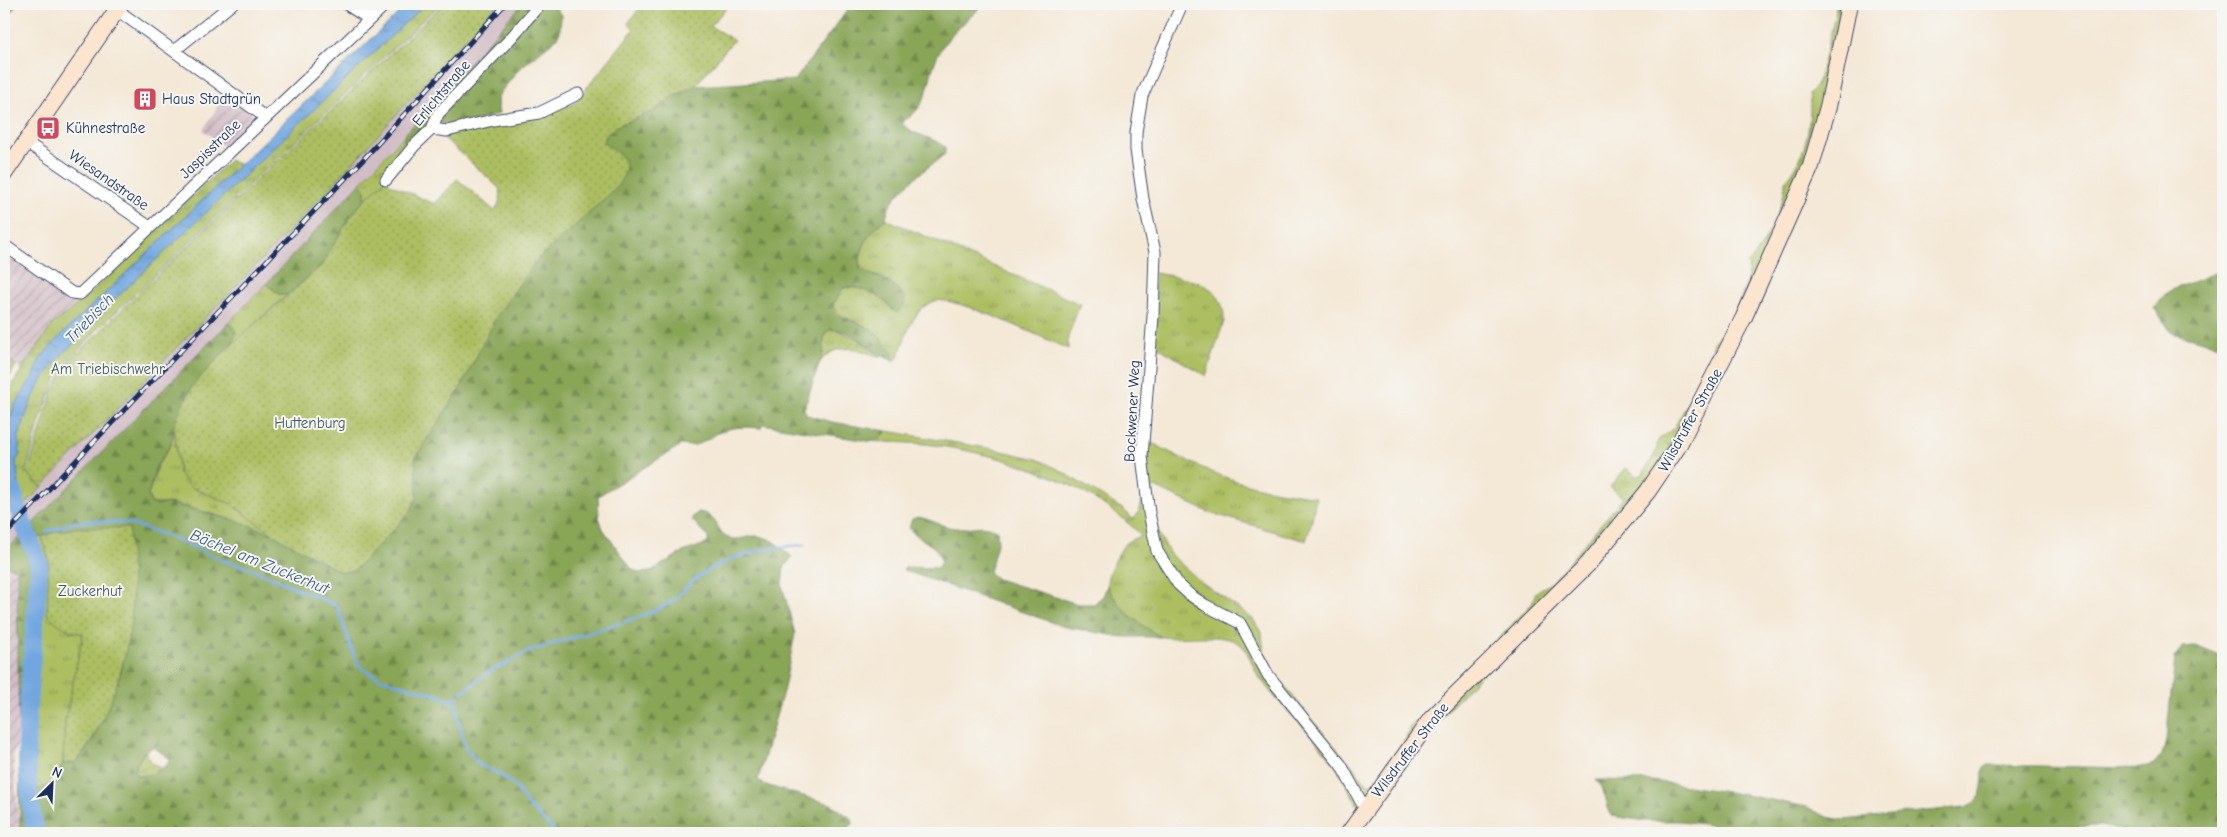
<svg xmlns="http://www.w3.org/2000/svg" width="2227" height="837" viewBox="0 0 2227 837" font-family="'Comic Neue',sans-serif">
<defs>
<pattern id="industrial-furrows" width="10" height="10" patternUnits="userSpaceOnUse" patternTransform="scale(1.25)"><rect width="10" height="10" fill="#d2bdc6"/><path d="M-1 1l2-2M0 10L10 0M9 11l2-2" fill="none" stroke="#aa9aa4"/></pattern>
<pattern id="grass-tufts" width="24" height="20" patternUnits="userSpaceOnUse" patternTransform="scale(1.25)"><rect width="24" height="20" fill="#acbe61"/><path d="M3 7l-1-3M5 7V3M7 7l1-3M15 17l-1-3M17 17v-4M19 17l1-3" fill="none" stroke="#8b9b53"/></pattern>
<pattern id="forest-firs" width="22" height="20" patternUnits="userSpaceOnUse" patternTransform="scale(1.25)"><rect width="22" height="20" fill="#89a557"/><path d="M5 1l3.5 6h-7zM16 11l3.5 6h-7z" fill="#6f874b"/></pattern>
<pattern id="garden-dots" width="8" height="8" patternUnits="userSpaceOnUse" patternTransform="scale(1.25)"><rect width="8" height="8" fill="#acbe61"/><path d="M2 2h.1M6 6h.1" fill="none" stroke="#8b9b53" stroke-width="1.8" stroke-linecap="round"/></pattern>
<pattern id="water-ripples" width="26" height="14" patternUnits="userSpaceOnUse" patternTransform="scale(1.25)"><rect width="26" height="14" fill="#71a6df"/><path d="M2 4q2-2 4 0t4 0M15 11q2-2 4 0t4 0" fill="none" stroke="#5c88b8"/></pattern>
</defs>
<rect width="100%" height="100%" fill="#f6f6f2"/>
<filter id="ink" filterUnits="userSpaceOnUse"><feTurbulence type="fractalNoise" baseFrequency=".02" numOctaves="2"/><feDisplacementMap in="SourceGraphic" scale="10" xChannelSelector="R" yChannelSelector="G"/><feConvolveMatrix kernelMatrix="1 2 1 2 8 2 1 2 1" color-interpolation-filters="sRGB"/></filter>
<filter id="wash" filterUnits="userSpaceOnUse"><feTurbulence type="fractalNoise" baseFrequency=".0096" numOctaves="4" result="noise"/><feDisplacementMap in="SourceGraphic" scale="20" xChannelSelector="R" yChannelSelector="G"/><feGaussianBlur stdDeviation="1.12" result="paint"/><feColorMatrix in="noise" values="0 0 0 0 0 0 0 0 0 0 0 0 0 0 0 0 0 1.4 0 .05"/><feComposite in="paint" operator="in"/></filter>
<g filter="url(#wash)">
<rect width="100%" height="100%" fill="#f4e8d6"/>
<!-- industrial -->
<path fill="url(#industrial-furrows)" d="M226,94L254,116L226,148L203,130Z
M11,257L80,302L53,324L22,369L4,357V267Z
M7,566L17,569L19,595L18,744L13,756L20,833H4V568Z"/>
<!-- railway -->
<path fill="#d2bdc6" d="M497,4H522L285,265L4,553V528L132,391L323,196Z"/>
<!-- grass -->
<path fill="url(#grass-tufts)" stroke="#647660" d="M425,4H440L98,329L64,366L56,379L41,418L25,474L27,473L42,487L22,509L16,461L20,455L18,439L30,404L41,380L63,353L80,338L115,299Z
M1834,4H1849L1811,166L1648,491L1359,808C1349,790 1340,771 1328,755C1307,728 1279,706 1260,678C1252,668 1251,654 1241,645C1226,631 1184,640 1163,637C1149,635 1107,599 1107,584C1107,575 1112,567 1116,559C1123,544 1127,540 1142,536C1089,483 1013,457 940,446C916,442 892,443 868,441L880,439L887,431L993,449L1037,459L1058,469L1124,510L1133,519C1148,510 1143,456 1144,439C1178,456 1213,476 1251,485C1272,491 1294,493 1316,497L1312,520L1306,541L1208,512L1155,487L1151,489L1158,532L1170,554L1200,581L1253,619L1262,634L1264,652L1272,670L1312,720L1367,783H1373L1405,740L1410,726L1423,717L1527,609L1532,603L1536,592L1551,583L1623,498L1610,487L1626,468L1636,476L1642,475L1656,452L1658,440L1674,428L1709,365L1712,357L1713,342C1730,328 1751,285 1748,263C1764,249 1787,202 1785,181C1805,164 1813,118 1809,93L1816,86L1819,79L1834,20L1836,10Z
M405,134L404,141L408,145L386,180L365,199V191L361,182Z
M230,160L235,163H241L58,338L40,359L34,375L15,405L4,432L5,398L22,369L53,324L81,302Z
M886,219L1080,304L1068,337V349C1045,339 954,295 935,301C912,308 906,338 898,357L896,360H892L893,354C883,345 873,331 861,324C850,317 838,320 833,305L843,288C859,285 887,296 893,311L884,278L868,274L860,269C858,250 870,229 886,219Z
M1155,273C1186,279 1225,280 1224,321L1206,376L1151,343Z
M266,284L279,294L287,295L231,345L236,333L233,326L228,323Z
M832,329C853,334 865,343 881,357C857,350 839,340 820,362C823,352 822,340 827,331Z
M4,357L16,365L4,387Z
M174,426L179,473L191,487L231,504L274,535C241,522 208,512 173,504C166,503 158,505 151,503L148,495L158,465L170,446Z
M42,537L49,560V582L70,632L83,633L65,722L63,764L53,785L40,789L28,783L27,720L39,564L31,540Z
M145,751L152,763L160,767L151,775L137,776L136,766Z"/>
<!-- forest -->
<path fill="url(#forest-firs)" stroke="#526a5a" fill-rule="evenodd" d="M4,4H16L4,29Z
M522,4H553L561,15L560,32L556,39L519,69L500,93L497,102L499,114C483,118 454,132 439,122L408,145L404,140L405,134Z
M852,4H984C970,18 951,32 941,49C924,78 935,103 902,122L903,125C916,136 933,137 945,147V154C927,169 888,194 886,219C870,229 858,250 860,269C877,279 893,279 905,298L904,305L897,313L881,298L866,291L852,286L843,288L833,305C839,322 859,320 872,330C880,337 887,346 893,354L892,360C870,354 853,323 827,331L824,337L823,353L804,409L807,415L832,422L887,431L880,439L868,441L762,424L761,428C749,427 737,426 725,430C709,436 700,449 681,445L598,496L599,517L603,529L631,568L639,573L649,572L683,552L708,543V537L692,520L693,516L699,512C720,516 715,532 729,538C737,541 748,536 756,536C770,536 782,548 792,557L784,568L782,585L795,634L784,688L758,780L765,785L831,804L852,819L853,824L841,833H20L17,571V569L7,566L4,568V553L228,323L233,326L236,333L231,345L194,384L187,395L177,418L170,446L157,465L148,495L151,503L158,505L169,503L244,523L274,535L341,572L356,569L410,512L417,497L415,458L460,389L498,314L537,260L617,187L625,173L626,163L620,155L603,142L606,135L615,127L654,111L672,97L695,86L795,80ZM54,532L131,619L122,669L102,720L92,742L77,762L63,764L53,784L40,789L28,783L27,720L39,563L31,540ZM153,747L169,758L168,764L151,775L137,776L136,766L145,751Z
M361,182L365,191V199L349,219L322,265L287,295L279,294L266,284Z
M2223,270V346L2172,333L2154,308L2169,291Z
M918,517C932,519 945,529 959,528C974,528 983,523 997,530L998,541L989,572L997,579L1078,604H1094L1103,596L1107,586C1119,609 1139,624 1161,637H1122L1065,627L903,570L906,567L937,568L941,562C939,543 919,542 909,528L912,519Z
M2195,646L2223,657V833H2132L2101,826L2071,827L2046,833H1767L1681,821H1645L1611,816L1602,787L1596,780L1653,781L1741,794L1807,807L1827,817L1844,820L1964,807C1984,802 1982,786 1983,769L1988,765L2137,768L2151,765L2162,755L2166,740L2175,658L2182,647Z"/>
<!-- garden -->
<path fill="url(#garden-dots)" stroke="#647660" d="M443,4H497L323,196L42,487L27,473L53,391L65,368L75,356L133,298Z
M640,4H730L710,26L734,40L695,86L672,97L654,111L615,127L606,135L603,142L620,155L626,164L625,173L617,187L537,260L498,314L460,389L415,458L417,497L410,512L356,569L341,572L274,535L231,504L191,487L179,473L174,426L180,409L194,384L231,345L322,265L349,219L365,199L386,180L390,184L435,204L457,179L495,211C500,203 501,197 499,188L443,137L564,104L573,105L634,29L628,23L642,5Z
M78,528H129C130,556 134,592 131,620C125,670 107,721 77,762L63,764L65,722L83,634C65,630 61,627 47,614L49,560L42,537L54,532Z"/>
<!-- water -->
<path fill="url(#water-ripples)" stroke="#466a9e" d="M408,4H425L115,299L80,338L63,353L42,380L30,404L18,438L20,455L16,461L22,509L13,518L4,496V432L15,405L34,375L40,359L58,338Z"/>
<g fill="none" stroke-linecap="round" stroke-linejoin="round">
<!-- stream -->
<path stroke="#71a6df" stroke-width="3" d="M4,15L11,4
M47,532L72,523L89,521L128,523L168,536L222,560L252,569L337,606C342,618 353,658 358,664C377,686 431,687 457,704L458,718L466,749L480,765L501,775L515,786L527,804L556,833
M625,621C642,617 661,609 675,599C682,593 687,585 694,580C726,556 765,547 804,545
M462,692L487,673L530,651L620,623
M452,700L458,696"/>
<!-- river -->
<path stroke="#71a6df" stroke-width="18" d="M13,490C17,515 31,539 39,563C36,653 15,744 36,833"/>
</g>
</g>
<g filter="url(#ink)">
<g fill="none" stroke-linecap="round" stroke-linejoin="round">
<!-- minor casing -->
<g stroke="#3c4b70" stroke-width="13">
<path id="minor" d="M109,4L265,117
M346,4L369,19
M1182,4L1142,96L1136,132V150L1143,199L1155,252L1153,316L1142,456L1149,513L1157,551L1178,584L1190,595L1205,605L1240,623L1268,675L1341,765L1365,809
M175,50L232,4
M432,129L447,131L493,120L539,113L578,94
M26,142L150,227
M386,180L414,146L432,129L438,114L510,39L540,4
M4,245L72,293L80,294L386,4"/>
</g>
<!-- secondary casing -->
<g stroke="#3c4b70" stroke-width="18">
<path id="secondary" d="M4,174L121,4
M1349,833L1431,719L1588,564L1648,491L1677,448L1744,317L1811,166L1828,107L1849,4"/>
</g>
<!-- minor -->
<use href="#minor" stroke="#fff" stroke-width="11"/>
<!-- secondary -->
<use href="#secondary" stroke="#fce5cf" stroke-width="16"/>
<!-- rail casing -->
<g stroke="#1b2f5e" stroke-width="5">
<path id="rail" d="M4,536L360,163L505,4"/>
</g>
<!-- rail -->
<use href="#rail" stroke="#f6f6f2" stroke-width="3" stroke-dasharray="9" stroke-linecap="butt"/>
</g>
</g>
<!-- icons -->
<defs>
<g id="building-square" transform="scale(1.25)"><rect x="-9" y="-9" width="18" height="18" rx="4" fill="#d1495b" stroke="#f6f6f2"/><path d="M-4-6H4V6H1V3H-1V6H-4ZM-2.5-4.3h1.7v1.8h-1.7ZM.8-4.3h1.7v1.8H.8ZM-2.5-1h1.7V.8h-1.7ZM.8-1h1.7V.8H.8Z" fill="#fff"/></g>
<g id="bus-square" transform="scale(1.25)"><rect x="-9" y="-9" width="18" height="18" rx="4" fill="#d1495b" stroke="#f6f6f2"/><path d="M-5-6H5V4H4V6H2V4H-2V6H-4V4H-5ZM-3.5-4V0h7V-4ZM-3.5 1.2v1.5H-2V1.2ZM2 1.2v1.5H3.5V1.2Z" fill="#fff"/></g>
</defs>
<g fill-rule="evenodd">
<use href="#building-square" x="145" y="99"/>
<use href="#bus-square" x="48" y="128"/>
</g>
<g text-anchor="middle" stroke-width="4" stroke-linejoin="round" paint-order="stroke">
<!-- street labels -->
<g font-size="15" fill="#1b2f5e" stroke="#f6f6f2">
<text transform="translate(441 93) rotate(-50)" y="5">Erlichtstraße</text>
<text transform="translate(210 149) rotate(-44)" y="5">Jaspisstraße</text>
<text transform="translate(109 180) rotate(35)" y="5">Wiesandstraße</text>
<text transform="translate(1132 411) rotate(-87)" y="5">Bockwener Weg</text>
<text transform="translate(1690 420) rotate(-61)" y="5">Wilsdruffer Straße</text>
<text transform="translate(1410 750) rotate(-52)" y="5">Wilsdruffer Straße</text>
</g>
<!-- poi labels -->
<g font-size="15" fill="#1b2f5e" stroke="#f6f6f2" text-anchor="start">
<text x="162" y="104">Haus Stadtgrün</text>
<text x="66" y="133">Kühnestraße</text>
</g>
<!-- park labels -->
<g font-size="15" fill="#465a5f" stroke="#f6f6f2">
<text x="108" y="374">Am Triebischwehr</text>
<text x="310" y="428">Huttenburg</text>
<text x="90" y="596">Zuckerhut</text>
</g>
<!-- water labels -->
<g font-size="16" font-style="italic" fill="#39598b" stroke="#f6f6f2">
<text transform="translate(89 318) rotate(-46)" y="6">Triebisch</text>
<text transform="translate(260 561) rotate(22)" y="6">Bächel am Zuckerhut</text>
</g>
</g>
<!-- margin -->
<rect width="2227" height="837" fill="none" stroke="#f6f6f2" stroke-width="20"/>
<!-- north arrow -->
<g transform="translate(52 784) rotate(24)" stroke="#f6f6f2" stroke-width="4" paint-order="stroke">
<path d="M0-4L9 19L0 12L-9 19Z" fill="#1b2f5e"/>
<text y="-8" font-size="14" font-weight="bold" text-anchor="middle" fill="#1b2f5e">N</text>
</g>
</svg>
